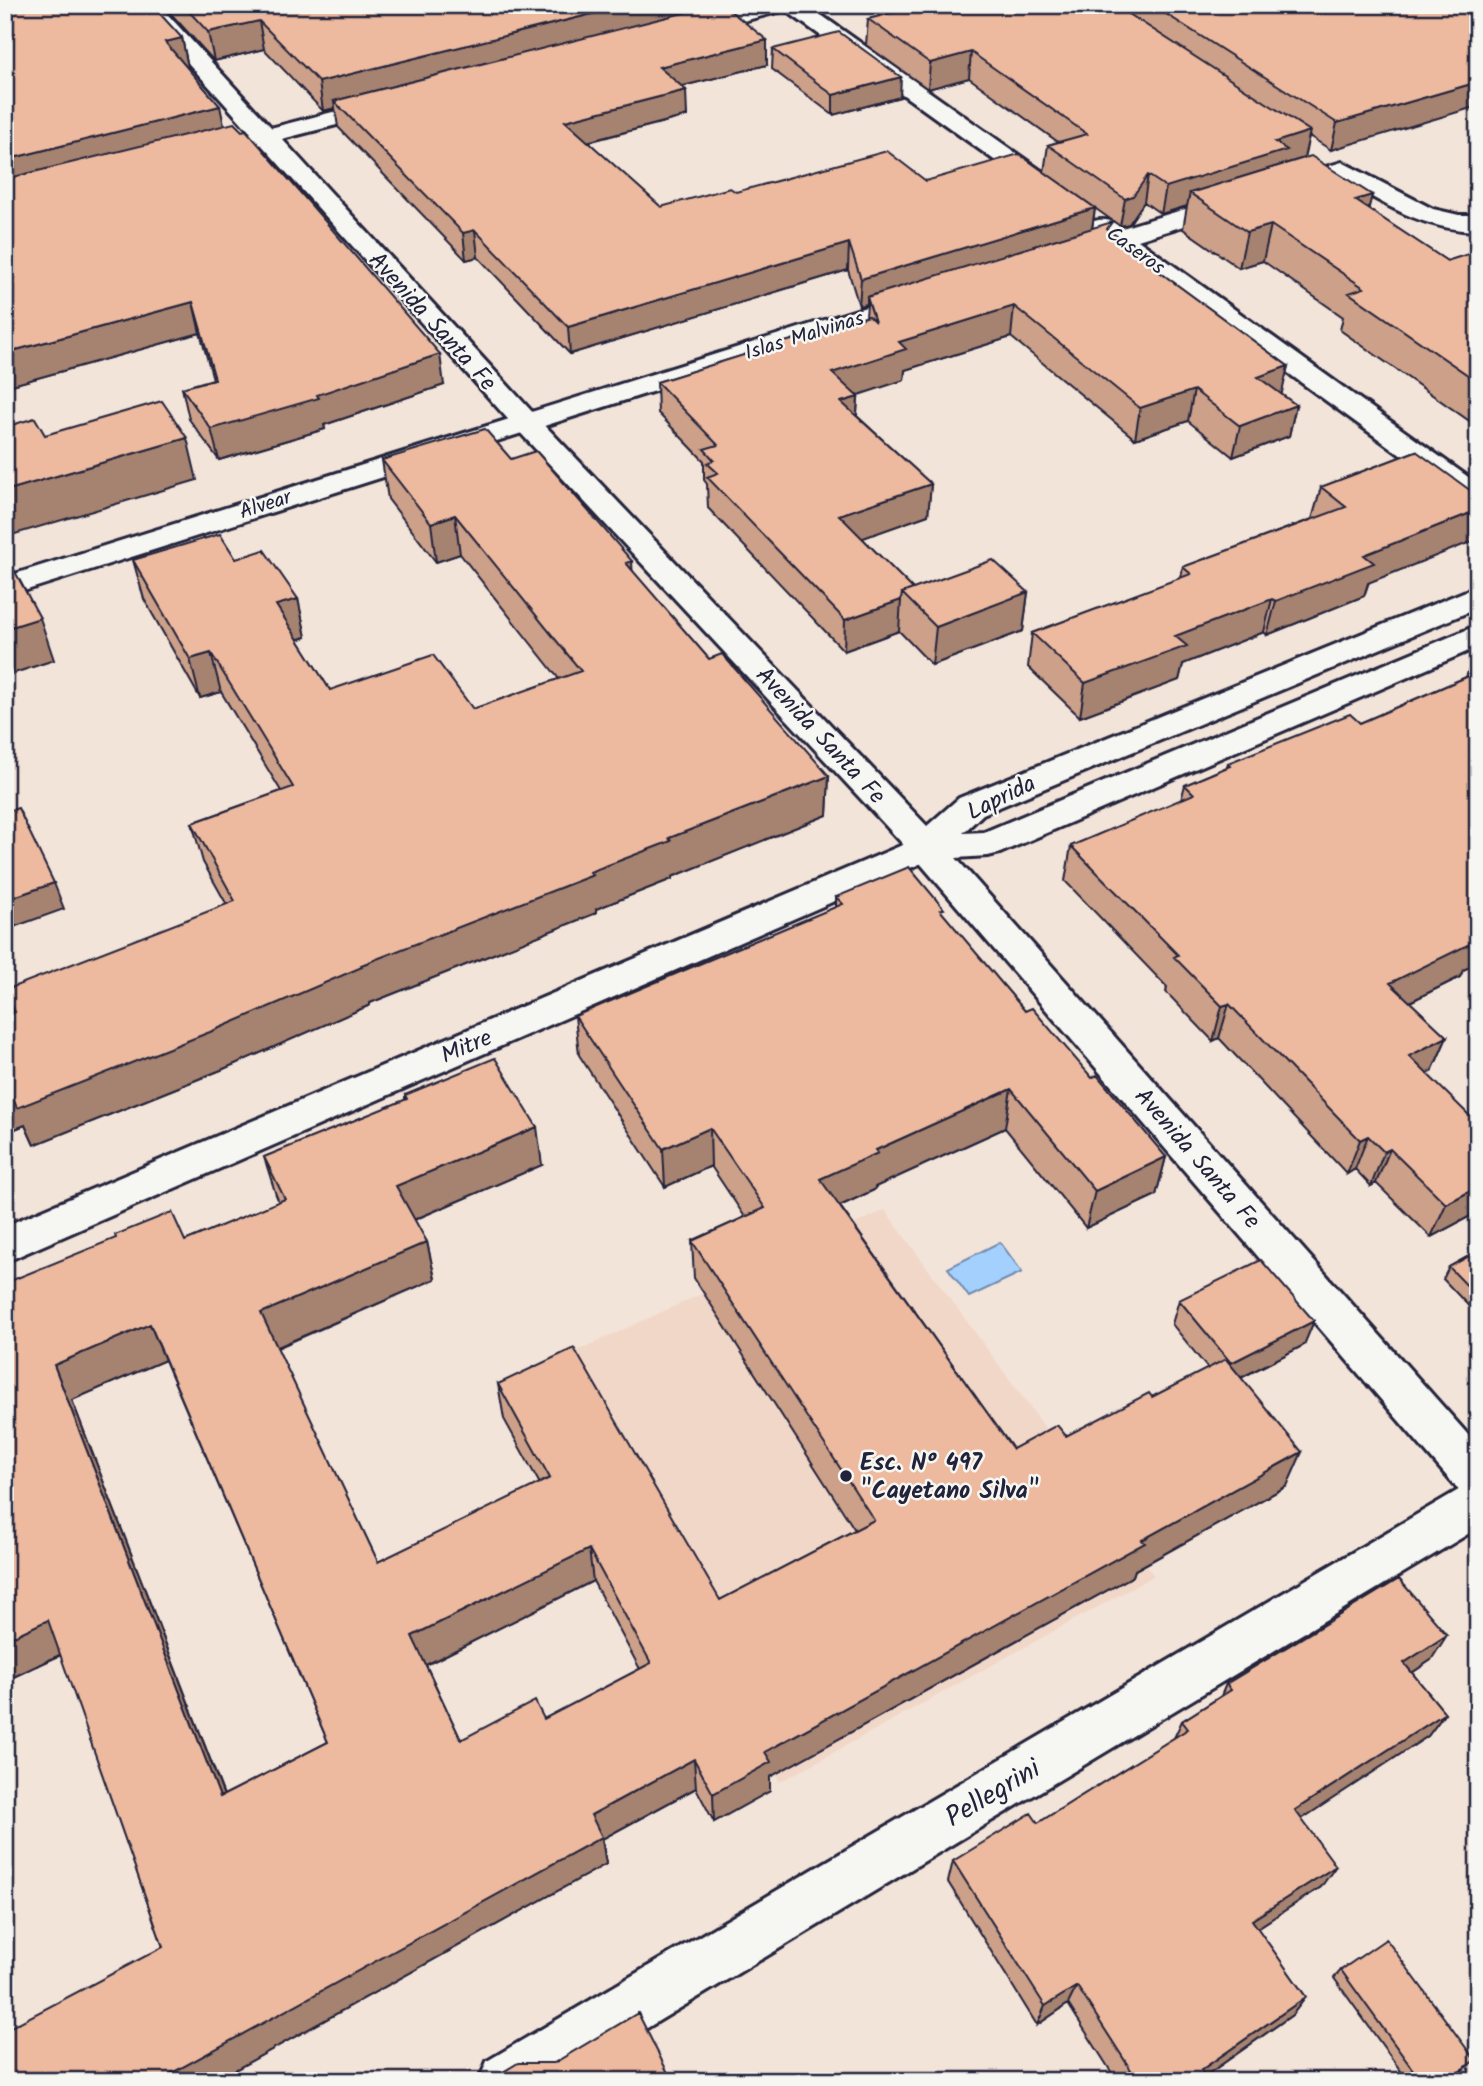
<svg xmlns="http://www.w3.org/2000/svg" width="1483" height="2086" viewBox="0 0 1483 2086" font-family="Kalam,sans-serif">
<rect width="100%" height="100%" fill="#f3e4d9"/>
<filter id="ink" filterUnits="userSpaceOnUse"><feTurbulence type="fractalNoise" baseFrequency=".0143" numOctaves="2"/><feDisplacementMap in="SourceGraphic" scale="14" xChannelSelector="R" yChannelSelector="G"/><feConvolveMatrix kernelMatrix="1 2 1 2 8 2 1 2 1" color-interpolation-filters="sRGB"/></filter>
<g filter="url(#ink)">
<!-- built -->
<path fill="#f1d7c8" d="M885,1210L1154,1576L780,1782L548,1364Z"/>
<!-- water -->
<path fill="#a4d0fe" stroke="#708ab0" stroke-width="2" d="M1000,1242L1022,1272L969,1297L948,1268Z"/>
<g fill="none" stroke-linecap="round" stroke-linejoin="round">
<!-- minor casing -->
<g stroke="#22223b" stroke-width="6">
<path id="minor" d="M752,5H807L1057,182L1060,187L1057,192L1048,194L1039,192L785,10L686,36L678,34L675,29L678,24Z
M387,98L395,100L399,105L395,110L228,153L220,151L216,146L220,141Z
M1342,162L1433,209L1459,215H1478V231C1424,230 1384,204 1339,178L1138,240L1478,484V507L1468,504L1115,247L1068,261L1059,258L1055,253L1059,248L1099,235L1090,226L1094,221C1106,218 1112,221 1122,228Z
M917,291L926,293L930,299L926,305L5,597V577Z
M1478,1482V1528L559,2081H479L487,2061L1462,1488Z"/>
</g>
<!-- tertiary casing -->
<g stroke="#22223b" stroke-width="6">
<path id="tertiary" d="M926,835L938,838L944,847L938,856L5,1262V1226Z"/>
</g>
<!-- secondary casing -->
<g stroke="#22223b" stroke-width="6">
<path id="secondary" d="M136,5H159L535,415L927,826L959,798L1478,586V608L983,814L963,833L984,832L1478,625V647L1000,853L988,856L956,858L1478,1446V1500L1462,1494L914,856L515,427Z"/>
</g>
<!-- minor -->
<use href="#minor" fill="#f6f6f2" fill-rule="evenodd"/>
<!-- tertiary -->
<use href="#tertiary" fill="#f6f6f2" fill-rule="evenodd"/>
<!-- secondary -->
<use href="#secondary" fill="#f6f6f2" fill-rule="evenodd"/>
</g>
<!-- wall -->
<path fill="#cca089" stroke="#22223b" stroke-width="2" fill-rule="evenodd" d="M163,5H723L767,65L683,86L687,116L588,142L661,207L736,192L926,181L1095,208L1092,229L1111,232L1154,264V268L1288,366L1281,394L1296,405L1289,436L1233,457L1188,421L1135,439L1011,337L905,370L904,380L856,395L858,397L857,416L931,484L928,515L862,538L913,589L1028,592L1023,631L932,665L899,631L844,651L708,508L707,484L704,480V461L658,413L657,382L866,317L867,304L859,306L848,270L570,354L478,257L466,260L338,127L335,108L323,111L264,49L214,61Z
M866,5H1478L1331,150L1309,136L1304,158L1372,195L1368,209L1447,261L1478,251V427L1340,330L1343,317L1263,261L1239,268L1183,229L1187,206L1161,214L1144,202L1129,224L1120,226L1044,172L1048,145L1058,142L969,78L928,89L866,45L868,19L880,16Z
M182,38L188,67H187L224,125L444,385L324,425L325,429L219,460L189,419L182,388L213,379L200,333L5,387Z
M773,49L900,97L833,115L772,69Z
M1416,451L1364,596L1267,635L1264,632L1183,664L1179,680L1080,717L1028,667L1032,633L1181,578L1183,567L1312,519L1321,487Z
M511,459L632,571L709,659L829,776L827,815L672,877V879L596,909V913L370,1003V1005L221,1070L34,1145L25,1125L5,1133V1015L14,1012L5,992L227,905L203,862L192,823L281,791L221,692L200,698L144,599L133,560L236,559L298,599L306,637L298,640L330,690L473,709L559,679L460,554L436,562L388,499L382,460Z
M1478,644V963L1463,970L1460,977L1410,1002L1447,1037L1432,1071L1428,1074L1478,1212L1431,1237L1376,1183L1371,1186L1355,1169L1347,1174L1219,1038L1213,1041L1166,992L1167,987L1065,881L1071,846L1181,800L1185,785L1227,767L1228,763L1360,723L1466,677Z
M836,897L943,915L1025,1011L1092,1078L1166,1157L1156,1195L1086,1228L1005,1128L875,1187L874,1190L840,1206L1013,1449L1066,1436L1152,1397L1208,1369L1172,1324L1179,1300L1304,1345L1241,1378L1287,1486L1135,1570L1133,1576L770,1777V1791L714,1822L696,1788L602,1839L606,1864L215,2081H5L163,1947L61,1655L5,1681V1283L185,1241L279,1202L276,1195L264,1157L405,1100V1095L542,1165L414,1220L427,1242L435,1279L277,1348L378,1562L540,1484L504,1419L498,1384L720,1600L855,1530L694,1278L692,1241L745,1217L711,1166L665,1187L579,1055L575,1016L836,907ZM165,1360L328,1742L224,1795L72,1400ZM593,1581L640,1669L544,1719L461,1740L426,1665Z
M1478,1251V1316L1443,1279L1449,1267Z
M1431,1660L1412,1673L1445,1713L1428,1736L1301,1819L1321,1887L1257,1928L1306,1997L1292,2015L1205,2076L1208,2081H1117L1068,2004L1037,2025L948,1882L953,1861L1038,1823L1174,1738L1182,1721L1221,1696L1226,1684Z
M1341,1970L1467,2067L1449,2081H1408L1334,1978Z"/>
<!-- shaded-wall -->
<path fill="#a6826f" stroke="#22223b" stroke-width="2" d="M628,5H719L334,101L335,108L323,111L319,82Z
M259,21L264,49L214,61L208,32Z
M182,38L188,67L171,71L165,42Z
M767,40V65L659,92V67Z
M971,52L969,78L928,89L930,63Z
M901,77L900,97L833,115V95Z
M1478,82V106L1331,150L1337,123Z
M686,90L687,116L567,147L565,121Z
M220,106L226,135L5,191V160Z
M1310,131L1304,158L1190,193L1187,206L1161,214L1166,187L1275,142Z
M1148,175L1144,202L1129,224L1120,226L1125,199Z
M1372,195L1363,231L1355,200Z
M1095,208L1091,235L867,297V304L859,306L861,279Z
M1271,225L1263,261L1239,268L1247,232Z
M475,230L478,257L466,260L463,233Z
M849,243L848,270L570,354L568,327Z
M193,302L200,333L5,387V353Z
M1014,306L1011,337L905,370L904,380L831,404L832,373L899,342Z
M440,354L444,385L324,425L325,429L219,460L211,429Z
M1288,366L1281,397L1258,377Z
M1194,390L1188,421L1135,439L1140,408Z
M858,397L856,427L841,402Z
M1296,405L1289,436L1233,457L1240,426Z
M187,438L197,480L5,537V491Z
M931,484L928,515L838,547L839,515Z
M1478,510V539L1368,583L1364,596L1267,635L1276,601L1364,555Z
M455,515L460,554L436,562L431,523Z
M632,561L634,600L626,563Z
M1028,592L1023,631L932,665L936,627Z
M298,599L306,637L284,643L276,605Z
M1272,599L1264,632L1183,664L1179,680L1080,717L1085,683L1175,636Z
M901,600L899,631L844,651L845,620Z
M40,618L54,660L5,676V629Z
M211,653L221,692L200,698L190,659Z
M829,776L827,815L672,877V879L596,909V913L370,1003V1005L221,1070L34,1145L25,1125L5,1133V1089L361,965L669,838Z
M54,883L64,909L5,930V900Z
M1478,935V963L1463,970L1460,977L1377,1018L1390,983Z
M1229,1004L1219,1038L1213,1041L1222,1006Z
M1447,1037L1432,1071L1396,1090L1409,1056Z
M1011,1089L1005,1128L875,1187L874,1190L818,1216L820,1179L876,1150Z
M537,1127L542,1165L404,1224L396,1186Z
M710,1128L711,1166L665,1187L663,1149Z
M1368,1136L1355,1169L1347,1174L1360,1140Z
M1390,1149L1376,1183L1371,1186L1384,1152Z
M1166,1157L1156,1195L1086,1228L1095,1191Z
M1478,1187V1212L1431,1237L1446,1204Z
M427,1242L435,1279L273,1349L261,1313Z
M1314,1321L1304,1345L1223,1387L1231,1363Z
M150,1324L165,1360L72,1400L235,1825L220,1797L54,1365Z
M1302,1452L1287,1486L1135,1570L1133,1576L770,1777V1791L714,1822L713,1794L765,1752L1142,1540Z
M589,1549L593,1581L422,1667L412,1636Z
M48,1620L68,1651L5,1681V1640Z
M1447,1635L1431,1660L1389,1688L1404,1663Z
M1445,1713L1428,1736L1282,1832L1295,1810Z
M694,1759L696,1788L602,1839L606,1864L215,2081H166L170,2074L591,1815Z
M1336,1866L1321,1887L1239,1940L1252,1920Z
M1077,1986L1068,2004L1037,2025L1045,2006Z
M1306,1997L1292,2015L1198,2081L1201,2070Z"/>
<!-- building -->
<path fill="#edba9f" stroke="#22223b" stroke-width="2" fill-rule="evenodd" d="M5,5H152L182,38L165,42L220,106L5,160Z
M183,5H628L319,82L259,21L208,32Z
M715,5H723L767,40L659,67L686,90L565,121L661,207L730,188L736,192L887,151L926,181L1019,154L1095,208L861,279L849,243L568,327L475,230L463,233L334,101Z
M902,5H1115L1310,131L1275,142L1287,150L1166,187L1148,175L1133,196L1125,199L1048,145L1087,134L971,52L930,63L868,19L908,9Z
M1152,5H1476L1478,6V82L1337,123Z
M839,32L901,77L833,95L773,49Z
M234,123L242,131L246,130L440,354L317,395L319,398L211,429L182,388L215,379L193,302L5,353V179Z
M1311,156L1372,195L1355,200L1447,261L1478,251V382L1349,293L1364,288L1271,225L1247,232L1190,193Z
M1112,222L1107,229L1154,264L1150,265L1288,366L1258,377L1296,405L1240,426L1194,390L1140,408L1014,306L899,342L906,349L832,373L858,397L841,402L931,484L839,515L913,589L902,593L901,600L845,620L707,477L718,473L707,463L714,460L704,449L718,445L657,382L869,316L875,322L867,297Z
M162,401L187,438L5,491V427L35,418L45,435Z
M485,429L511,459L536,451L632,561L626,563L709,659L722,654L829,776L669,838L671,841L590,872L593,875L361,965L362,967L210,1032L17,1108L9,1088L5,1089V1015L15,1012L5,990L235,901L192,823L293,787L211,653L190,659L133,560L220,534L236,559L264,550L298,599L276,605L330,690L433,655L473,709L581,671L455,515L431,523L382,460Z
M1416,451L1478,496V510L1364,555L1374,563L1276,601L1272,599L1175,636L1187,646L1085,683L1032,633L1191,574L1183,567L1346,507L1321,487Z
M5,553L40,618L5,629Z
M993,560L1028,592L936,627L902,593Z
M1478,672V935L1470,938L1474,942L1390,983L1447,1037L1409,1056L1478,1124V1187L1446,1204L1390,1149L1384,1152L1368,1136L1360,1140L1229,1004L1222,1006L1174,957L1178,955L1071,846L1194,794L1185,785L1230,766L1228,763L1350,714L1360,723Z
M18,808L54,883L5,900V812Z
M909,867L944,909L940,910L1025,1011L1032,1008L1092,1078L1097,1075L1166,1157L1095,1191L1011,1089L876,1150L878,1153L820,1179L1013,1449L1057,1425L1066,1436L1149,1393L1152,1397L1226,1359L1302,1452L1142,1540L1145,1543L765,1752L771,1762L713,1794L694,1759L591,1815L602,1837L170,2074L171,2078L166,2081H5V2030L163,1947L48,1620L5,1640V1283L116,1238L115,1235L172,1212L185,1241L285,1199L264,1157L407,1099L405,1095L495,1058L537,1127L396,1186L427,1242L261,1313L378,1562L550,1478L498,1384L574,1348L720,1600L874,1520L692,1241L765,1208L710,1128L663,1149L575,1016L843,904L836,897ZM150,1324L328,1742L220,1797L54,1365ZM589,1549L651,1663L544,1719L535,1701L461,1740L412,1636Z
M1478,1251V1297L1449,1267Z
M1261,1260L1314,1321L1231,1363L1179,1300Z
M1399,1579L1447,1635L1404,1663L1445,1713L1295,1810L1336,1866L1252,1920L1306,1997L1201,2070L1208,2081H1138L1077,1986L1045,2006L953,1861L1031,1813L1038,1823L1188,1729L1182,1721L1231,1690L1226,1684Z
M1386,1939L1475,2060L1447,2081H1421L1341,1970Z
M638,2013L672,2081H488L518,2063H554Z"/>
</g>
<!-- markers -->
<circle fill="#22223b" stroke="#f6f6f2" stroke-width="2.5" cx="846" cy="1476" r="7"/>
<g text-anchor="middle" stroke-width="5" stroke-linejoin="round" paint-order="stroke">
<!-- far-street labels -->
<g font-size="21" fill="#22223b" stroke="#f6f6f2">
<text transform="translate(1136 250) rotate(36)" y="7">Caseros</text>
<text transform="translate(804 335) rotate(-17)" y="7">Islas Malvinas</text>
<text transform="translate(265 504) rotate(-18)" y="7">Alvear</text>
</g>
<!-- street labels -->
<g font-size="24" fill="#22223b" stroke="#f6f6f2">
<text transform="translate(433 321) rotate(48)" y="8">Avenida Santa Fe</text>
<text transform="translate(821 735) rotate(47)" y="8">Avenida Santa Fe</text>
<text transform="translate(1001 797) rotate(-26)" y="8">Laprida</text>
<text transform="translate(466 1046) rotate(-23)" y="8">Mitre</text>
<text transform="translate(1198 1158) rotate(49)" y="8">Avenida Santa Fe</text>
</g>
<!-- poi labels -->
<g font-size="24" font-weight="bold" fill="#22223b" stroke="#f6f6f2" text-anchor="start">
<text x="860" y="1470">Esc. N° 497<tspan x="860" dy="28">"Cayetano Silva"</tspan></text>
</g>
<!-- near-street labels -->
<g font-size="28" fill="#22223b" stroke="#f6f6f2">
<text transform="translate(992 1792) rotate(-31)" y="10">Pellegrini</text>
</g>
</g>
<!-- margin -->
<rect width="1483" height="2086" fill="none" stroke="#f6f6f2" stroke-width="28"/>
<rect x="14" y="14" width="1455" height="2058" fill="none" stroke="#22223b" stroke-width="2.5" filter="url(#ink)"/>
</svg>
